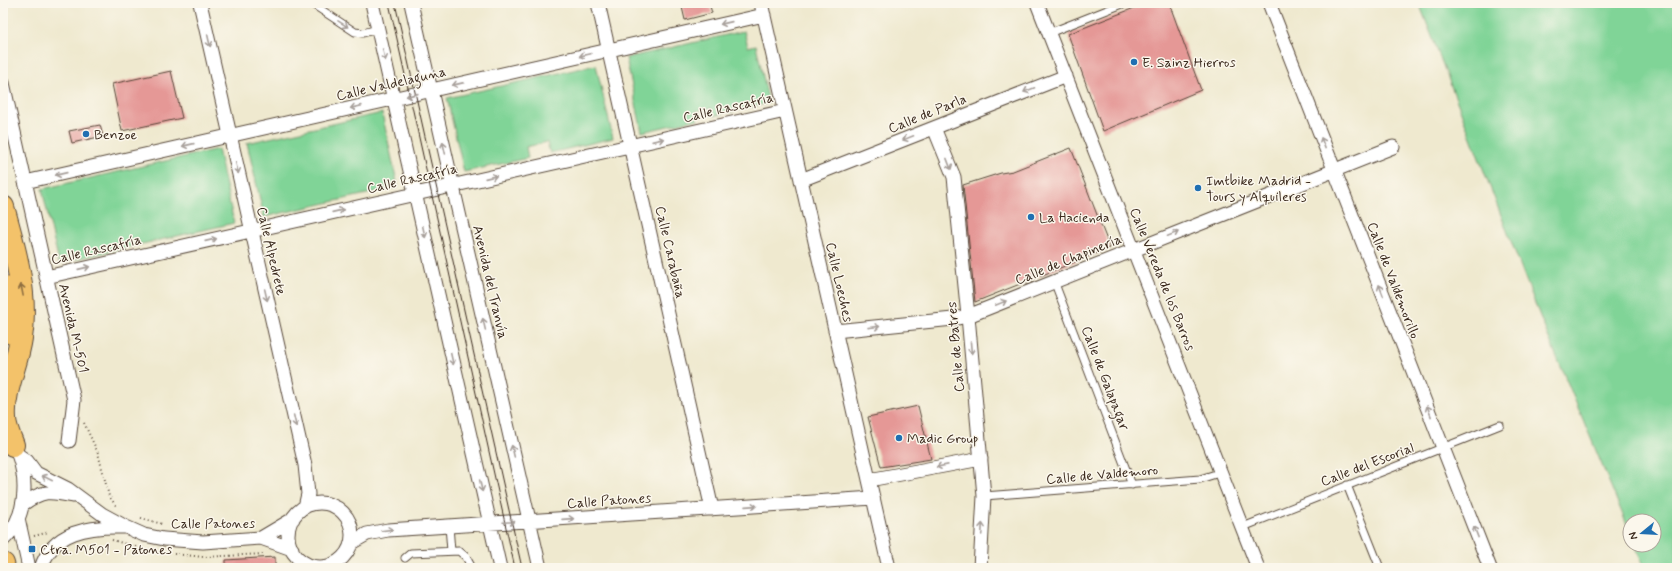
<svg xmlns="http://www.w3.org/2000/svg" width="1680" height="571" viewBox="0 0 1680 571" font-family="Mynerve,sans-serif">
<rect width="100%" height="100%" fill="#fbf7ec"/>
<filter id="ink" filterUnits="userSpaceOnUse"><feTurbulence type="fractalNoise" baseFrequency=".025" numOctaves="2"/><feDisplacementMap in="SourceGraphic" scale="8" xChannelSelector="R" yChannelSelector="G"/><feConvolveMatrix kernelMatrix="1 2 1 2 8 2 1 2 1" color-interpolation-filters="sRGB"/></filter>
<filter id="wash" filterUnits="userSpaceOnUse"><feTurbulence type="fractalNoise" baseFrequency=".012" numOctaves="4" result="noise"/><feDisplacementMap in="SourceGraphic" scale="16" xChannelSelector="R" yChannelSelector="G"/><feGaussianBlur stdDeviation="0.9" result="paint"/><feColorMatrix in="noise" values="0 0 0 0 0 0 0 0 0 0 0 0 0 0 0 0 0 1.4 0 .05"/><feComposite in="paint" operator="in"/></filter>
<g filter="url(#wash)">
<rect width="100%" height="100%" fill="#efe9cf"/>
<!-- green -->
<path fill="#80d497" stroke="#5e7f5a" d="M1419,3H1677V568H1645L1635,545H1654V521H1630V532L1543,324Z
M744,31L748,47L756,45L769,103L713,116L711,108L696,111L698,119L642,132L626,58Z
M596,65L613,138L550,153L547,142L526,147L528,158L464,172L447,98Z
M382,113L398,187L264,217L247,143Z
M218,149L234,223L59,263L42,189Z"/>
<g id="blocks">
<!-- building -->
<path fill="#e59896" d="M681,3H709L712,13L685,20Z
M1147,3H1169L1201,90L1103,131L1068,34Z
M171,71L182,118L122,131L112,84Z
M100,125L103,136L72,143L69,131Z
M1071,148L1110,248L975,302L963,185L1001,173L1013,171Z
M918,406L931,459L881,467L868,417Z
M275,557V568H226V560Z"/>
</g>
</g>
<g filter="url(#ink)">
<use href="#blocks" fill-opacity="0" stroke="#564739" stroke-width="1"/>
<g fill="none" stroke-linecap="round" stroke-linejoin="round">
<!-- service casing -->
<g stroke="#564739" stroke-width="9">
<path id="service" d="M311,3L355,32L363,33L378,29
M1049,33L1125,3
M1054,281L1132,485
M1347,485L1380,568
M984,496L1200,479L1222,472
M449,526L451,551
M1243,527L1500,425
M405,558L411,553L459,551L466,557L472,568"/>
</g>
<!-- minor casing -->
<g stroke="#564739" stroke-width="15">
<path id="minor" d="M200,3L305,465L308,494L305,507
M372,3L500,568
M411,3L540,568
M598,3L712,509
M761,3L889,568
M1037,3L1258,568
M1269,3L1490,568
M3,83L74,400L69,441
M934,128L954,177L968,316L984,496L980,568
M801,180L1066,76
M25,182L764,15
M46,277L785,111
M835,331L953,319L968,316L1393,147
M18,455L27,461L36,473L68,489L102,514L126,527L144,535L164,539L203,542L261,538L292,549
M869,480L981,459
M288 535a32 32 0 1 1 64 0a32 32 0 1 1-64 0Z
M23,504C43,490 49,491 73,496
M18,518L29,568
M261,538L293,519
M3,540C27,518 28,482 18,454
M351,543L367,534L388,530L873,498
M41,568C53,531 89,526 123,527"/>
</g>
<!-- motorway casing -->
<g stroke="#564739" stroke-width="24">
<path id="motorway" d="M3,207C15,249 28,295 21,338C17,366 3,390 5,418C5,427 10,437 13,445
M3,287L8,302L12,333
M3,564L4,568"/>
</g>
<!-- path -->
<path stroke="#564739" stroke-width="2" stroke-dasharray="1 3" stroke-linecap="butt" d="M84,423L98,453L109,496L117,507
M141,518L162,524
M34,536L49,532
M112,540L136,547
M174,554L204,557L263,554V552"/>
<!-- service -->
<use href="#service" stroke="#fff" stroke-width="7"/>
<!-- minor -->
<use href="#minor" stroke="#fff" stroke-width="13"/>
<!-- motorway -->
<use href="#motorway" stroke="#f3c26a" stroke-width="22"/>
<!-- tram -->
<path stroke="#3b2a1e" stroke-width="1" d="M389,3L515,568
M395,3L522,568"/>
</g>
<!-- one-way arrows -->
<defs><path id="oneway-shaft" d="M-6 0H5M1.5-3L5.5 0L1.5 3" fill="none" stroke-width="1.6" stroke-linecap="round" stroke-linejoin="round"/></defs>
<g stroke="#a79f9a">
<use href="#oneway-shaft" transform="translate(726 23) rotate(167)"/>
<use href="#oneway-shaft" transform="translate(343 24) rotate(32)"/>
<use href="#oneway-shaft" transform="translate(209 41) rotate(77)"/>
<use href="#oneway-shaft" transform="translate(384 55) rotate(77)"/>
<use href="#oneway-shaft" transform="translate(585 55) rotate(167)"/>
<use href="#oneway-shaft" transform="translate(458 84) rotate(167)"/>
<use href="#oneway-shaft" transform="translate(1029 90) rotate(158)"/>
<use href="#oneway-shaft" transform="translate(412 95) rotate(167)"/>
<use href="#oneway-shaft" transform="translate(356 107) rotate(167)"/>
<use href="#oneway-shaft" transform="translate(908 138) rotate(158)"/>
<use href="#oneway-shaft" transform="translate(658 140) rotate(-13)"/>
<use href="#oneway-shaft" transform="translate(1323 143) rotate(-111)"/>
<use href="#oneway-shaft" transform="translate(188 145) rotate(167)"/>
<use href="#oneway-shaft" transform="translate(444 148) rotate(-103)"/>
<use href="#oneway-shaft" transform="translate(949 164) rotate(69)"/>
<use href="#oneway-shaft" transform="translate(237 168) rotate(77)"/>
<use href="#oneway-shaft" transform="translate(61 174) rotate(167)"/>
<use href="#oneway-shaft" transform="translate(491 177) rotate(-13)"/>
<use href="#oneway-shaft" transform="translate(338 211) rotate(-13)"/>
<use href="#oneway-shaft" transform="translate(424 232) rotate(77)"/>
<use href="#oneway-shaft" transform="translate(1173 234) rotate(-22)"/>
<use href="#oneway-shaft" transform="translate(211 240) rotate(-13)"/>
<use href="#oneway-shaft" transform="translate(84 268) rotate(-13)"/>
<use href="#oneway-shaft" transform="translate(1381 290) rotate(-111)"/>
<use href="#oneway-shaft" transform="translate(266 295) rotate(77)"/>
<use href="#oneway-shaft" transform="translate(1001 303) rotate(-22)"/>
<use href="#oneway-shaft" transform="translate(484 324) rotate(-103)"/>
<use href="#oneway-shaft" transform="translate(874 327) rotate(-6)"/>
<use href="#oneway-shaft" transform="translate(971 348) rotate(85)"/>
<use href="#oneway-shaft" transform="translate(452 359) rotate(77)"/>
<use href="#oneway-shaft" transform="translate(1429 411) rotate(-111)"/>
<use href="#oneway-shaft" transform="translate(295 421) rotate(77)"/>
<use href="#oneway-shaft" transform="translate(513 451) rotate(-103)"/>
<use href="#oneway-shaft" transform="translate(942 466) rotate(169)"/>
<use href="#oneway-shaft" transform="translate(47 478) rotate(-153)"/>
<use href="#oneway-shaft" transform="translate(481 486) rotate(77)"/>
<use href="#oneway-shaft" transform="translate(751 506) rotate(-4)"/>
<use href="#oneway-shaft" transform="translate(568 519) rotate(-4)"/>
<use href="#oneway-shaft" transform="translate(509 522) rotate(-3)"/>
<use href="#oneway-shaft" transform="translate(982 529) rotate(-87)"/>
<use href="#oneway-shaft" transform="translate(387 530) rotate(-7)"/>
<use href="#oneway-shaft" transform="translate(1476 532) rotate(-111)"/>
</g>
<use stroke="#8e6e40" href="#oneway-shaft" transform="translate(22 290) rotate(-101)"/>
</g>
<!-- markers -->
<g fill="#1f6fb2" stroke="#fbf7ec" stroke-width="1.5">
<circle cx="1134" cy="62" r="4"/>
<circle cx="86" cy="134" r="4"/>
<circle cx="1198" cy="188" r="4"/>
<circle cx="1031" cy="217" r="4"/>
<circle cx="899" cy="438" r="4"/>
<rect x="28" y="545" width="8" height="8" rx="2"/>
</g>
<g text-anchor="middle" stroke-width="3" stroke-linejoin="round" paint-order="stroke">
<!-- poi labels -->
<g font-size="14" fill="#3b2a1e" stroke="#fbf7ec" text-anchor="start">
<text x="1142" y="67">E. Sainz Hierros</text>
<text x="94" y="139">Benzoe</text>
<text x="1206" y="185">Imtbike Madrid -<tspan x="1206" dy="16">Tours y Alquileres</tspan></text>
<text x="1039" y="222">La Hacienda</text>
<text x="907" y="443">Madic Group</text>
<text x="40" y="554">Ctra. M501 - Patones</text>
</g>
<!-- street labels -->
<g font-size="14" fill="#3b2a1e" stroke="#fbf7ec">
<text transform="translate(391 83) rotate(-13)" y="5">Calle Valdelaguna</text>
<text transform="translate(728 107) rotate(-13)" y="5">Calle Rascafría</text>
<text transform="translate(927 113) rotate(-22)" y="5">Calle de Parla</text>
<text transform="translate(412 178) rotate(-13)" y="5">Calle Rascafría</text>
<text transform="translate(96 249) rotate(-13)" y="5">Calle Rascafría</text>
<text transform="translate(272 251) rotate(77)" y="5">Calle Alpedrete</text>
<text transform="translate(671 252) rotate(77)" y="5">Calle Carabaña</text>
<text transform="translate(1068 259) rotate(-22)" y="5">Calle de Chapinería</text>
<text transform="translate(1163 279) rotate(68)" y="5">Calle Vereda de los Barros</text>
<text transform="translate(1394 280) rotate(69)" y="5">Calle de Valdemorillo</text>
<text transform="translate(491 282) rotate(77)" y="5">Avenida del Tranvía</text>
<text transform="translate(840 282) rotate(77)" y="5">Calle Loeches</text>
<text transform="translate(74 328) rotate(77)" y="5">Avenida M-501</text>
<text transform="translate(955 347) rotate(-95)" y="5">Calle de Batres</text>
<text transform="translate(1106 378) rotate(69)" y="5">Calle de Galapagar</text>
<text transform="translate(1367 464) rotate(-21)" y="5">Calle del Escorial</text>
<text transform="translate(1102 474) rotate(-5)" y="5">Calle de Valdemoro</text>
<text transform="translate(609 500) rotate(-4)" y="5">Calle Patones</text>
<text x="213" y="528">Calle Patones</text>
</g>
</g>
<!-- margin -->
<rect width="1680" height="571" fill="none" stroke="#fbf7ec" stroke-width="16"/>
<!-- north arrow -->
<g transform="translate(1642 533) rotate(252)"><circle r="19" fill="#fbf7ec" stroke="#aea59a"/>
<path d="M0-3L7 15L0 10L-7 15Z" fill="#1f6fb2"/>
<text y="-6" font-size="11" font-weight="bold" text-anchor="middle" fill="#3b2a1e">N</text>
</g>
</svg>
